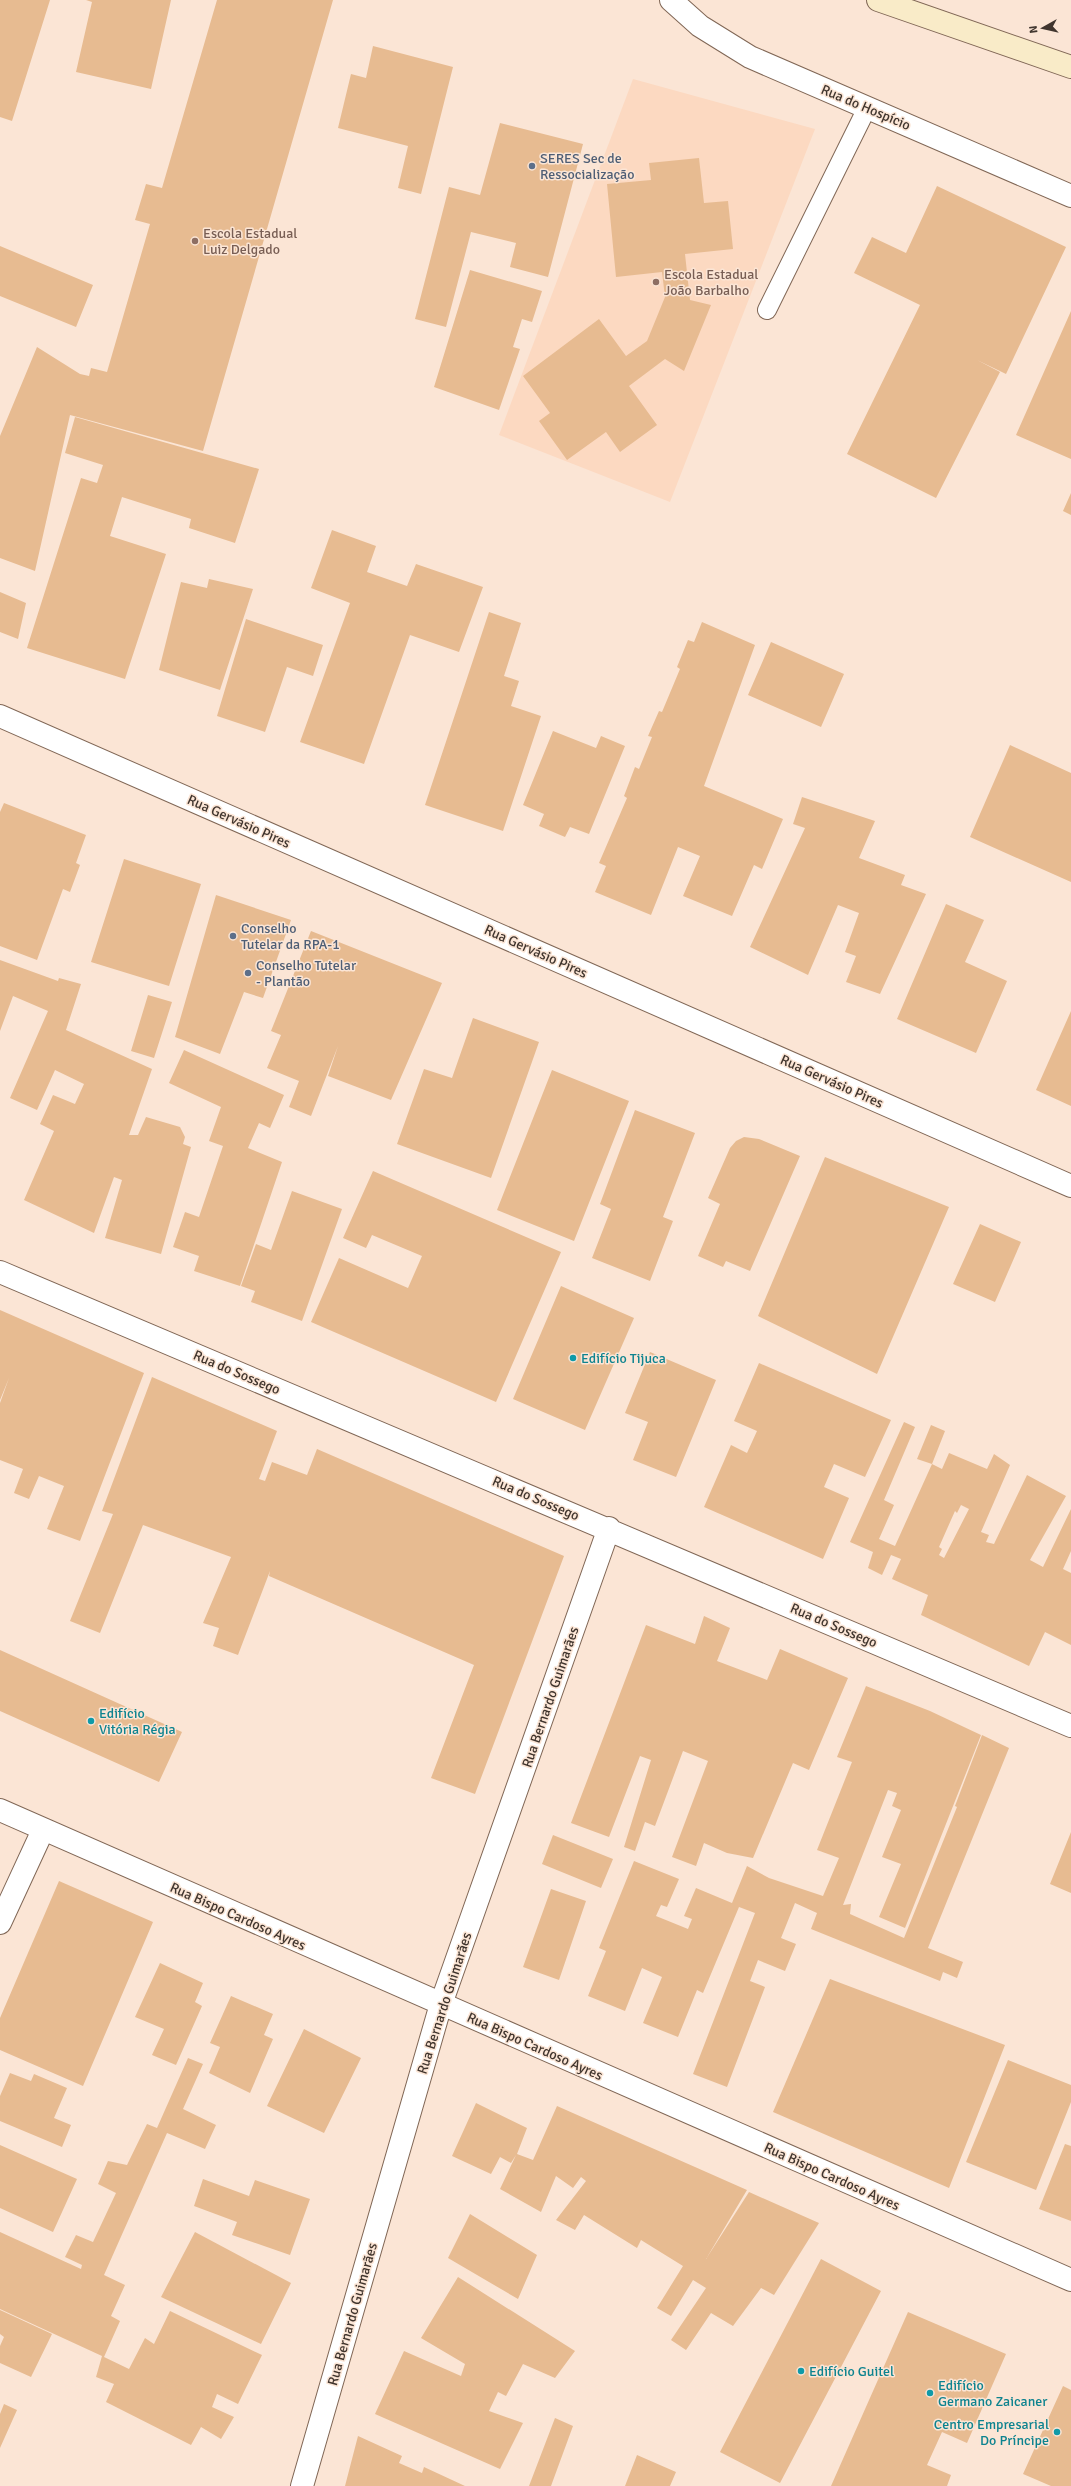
<svg xmlns="http://www.w3.org/2000/svg" width="1071" height="2486" viewBox="0 0 1071 2486" font-family="Signika,sans-serif">
<rect width="100%" height="100%" fill="#fbe5d5"/>
<!-- built -->
<path fill="#fcd9c1" d="M633,79L815,129L670,502L499,435Z"/>
<!-- building -->
<path fill="#e7bb91" fill-rule="evenodd" d="M0,0H50L12,121L0,117Z
M86,0H171L151,89L76,72L92,2Z
M217,0H333L203,451L70,415L35,571L0,558V436L37,347L80,374L89,376L91,368L107,372L150,224L135,220L146,184L162,188Z
M373,46L453,67L421,194L398,188L408,146L338,128L351,74L366,78Z
M500,123L583,144L548,277L510,267L516,243L471,232L446,327L415,319L449,187L480,195Z
M699,158L704,203L728,201L733,249L685,254L690,300L711,305L684,371L665,359L629,386L657,425L620,452L606,432L567,460L539,421L550,413L523,376L599,319L626,356L647,341L665,297L662,272L616,277L607,184L651,180L649,163Z
M937,186L1066,247L1006,374L977,360L1000,372L936,498L847,454L920,305L854,273L872,237L906,253Z
M0,246L93,285L76,327L0,296Z
M470,270L542,291L532,322L522,319L513,347L520,349L499,410L434,387Z
M1071,311V459L1016,435Z
M75,417L259,469L235,543L189,528L191,519L122,497L110,536L166,554L125,679L27,648L81,478L97,483L103,465L65,453Z
M1071,493V515L1063,511Z
M332,530L376,546L367,572L407,586L416,564L483,587L459,652L410,635L364,764L300,742L350,603L311,588Z
M209,579L253,589L220,690L159,670L181,582L207,588Z
M0,592L26,603L18,639L0,632Z
M489,612L521,623L504,676L519,681L511,706L541,716L503,831L425,805Z
M246,619L323,645L313,676L287,667L265,732L217,716Z
M702,622L755,645L704,786L783,819L762,869L754,865L732,916L683,896L700,856L678,847L651,915L595,892L606,866L599,863L627,798L624,796L635,767L639,769L652,737L648,736L659,711L662,712L680,669L677,667L688,640L694,642Z
M771,642L844,674L821,727L748,695Z
M553,731L596,748L601,736L625,746L589,834L570,827L565,837L539,826L544,814L523,805Z
M1010,745L1071,773V882L970,837Z
M802,797L875,821L859,858L905,875L901,885L926,894L880,994L846,982L856,956L845,952L859,913L838,905L808,975L750,947L805,828L793,824Z
M4,803L86,835L76,863L80,865L70,892L63,889L37,960L0,946V812Z
M124,859L201,884L169,986L91,962Z
M216,895L291,920L263,998L244,992L220,1054L175,1037Z
M946,904L984,920L965,962L1007,981L976,1053L897,1019Z
M311,931L442,983L391,1100L328,1076L338,1046L311,1116L289,1107L299,1081L267,1068L281,1035L271,1031Z
M0,960L58,981L59,978L81,984L66,1030L152,1069L129,1135H138L146,1117L180,1127L185,1137L183,1144L191,1147L161,1254L105,1238L122,1180L114,1177L94,1233L24,1200L54,1131L40,1124L53,1095L75,1104L84,1084L55,1070L37,1110L10,1098L48,1011L13,996L0,1031Z
M148,995L172,1002L154,1058L131,1051Z
M1071,1011V1106L1036,1090Z
M473,1018L539,1042L491,1178L397,1144L424,1069L452,1078Z
M184,1050L284,1095L270,1128L259,1123L248,1148L282,1162L240,1286L194,1271L199,1256L173,1247L185,1212L199,1217L223,1146L209,1141L221,1107L169,1083Z
M552,1070L629,1101L574,1241L497,1210Z
M635,1110L695,1133L663,1217L673,1221L650,1281L592,1258L611,1209L600,1204Z
M744,1137L759,1139L800,1156L750,1271L726,1261L723,1267L698,1256L720,1204L708,1198L730,1148L736,1141Z
M825,1157L949,1207L877,1374L758,1316Z
M373,1171L561,1252L496,1402L311,1322L339,1258L408,1288L422,1256L372,1235L366,1248L343,1238Z
M292,1191L342,1209L302,1321L251,1302L255,1291L241,1286L256,1244L271,1250Z
M980,1224L1021,1242L995,1302L953,1284Z
M561,1286L634,1318L585,1430L513,1399Z
M0,1310L144,1373L80,1541L47,1529L64,1486L39,1476L29,1499L14,1493L23,1469L0,1460V1403L9,1378L0,1400Z
M650,1352L716,1380L676,1477L633,1460L648,1422L625,1413Z
M759,1363L891,1420L865,1477L834,1464L824,1487L849,1498L823,1559L704,1507L731,1445L747,1453L757,1431L734,1421Z
M152,1377L277,1431L259,1479L265,1481L272,1462L307,1475L317,1449L564,1556L475,1794L431,1778L474,1665L269,1576L270,1571L238,1655L213,1646L219,1628L203,1623L231,1557L143,1525L100,1633L70,1621L113,1514L102,1511Z
M904,1422L915,1427L884,1500L894,1505L879,1539L895,1546L932,1464L942,1469L949,1453L987,1469L994,1454L1010,1465L981,1532L989,1535L986,1542L994,1544L1027,1475L1066,1496L1030,1560L1043,1567L1071,1509V1551L1063,1569L1071,1573V1645L1045,1632L1029,1666L921,1615L928,1595L892,1579L901,1559L891,1555L882,1575L868,1568L873,1552L850,1542ZM961,1505L969,1509L944,1558L939,1555L942,1549L939,1547L955,1511L957,1513Z
M931,1425L945,1431L932,1464L917,1459Z
M704,1616L730,1628L717,1661L767,1680L780,1649L848,1678L809,1770L793,1763L753,1858L727,1853L704,1843L696,1866L672,1857L708,1761L683,1751L655,1826L645,1822L635,1851L624,1847L651,1760L640,1756L609,1837L571,1823L646,1625L695,1644Z
M0,1650L182,1732L159,1782L0,1711Z
M866,1686L930,1711L981,1735L905,1928L879,1917L901,1864L882,1857L901,1810L892,1806L897,1793L888,1790L843,1905L851,1904L850,1914L904,1938L957,1807L955,1806L982,1735L1009,1748L928,1948L963,1962L957,1978L943,1972L940,1981L811,1929L817,1913L795,1903L781,1938L796,1944L785,1971L758,1960L750,1981L765,1987L727,2087L693,2074L755,1913L739,1907L703,1993L697,1990L678,2037L643,2023L662,1977L642,1968L625,2011L588,1996L606,1951L599,1948L634,1861L679,1879L667,1907L661,1905L656,1916L688,1929L692,1919L684,1916L696,1888L732,1903L747,1866L769,1878L823,1896L839,1858L817,1850L852,1762L837,1757Z
M1071,1832V1893L1050,1884Z
M553,1835L613,1859L601,1888L542,1864Z
M59,1881L153,1922L83,2086L0,2050V2018Z
M551,1889L586,1901L559,1980L523,1967Z
M160,1963L203,1983L195,2002L202,2006L176,2065L152,2055L164,2029L135,2017Z
M830,1979L1005,2045L949,2188L773,2112Z
M231,1996L273,2014L264,2035L273,2039L250,2093L209,2073L220,2047L210,2043Z
M304,2029L361,2058L324,2133L267,2106Z
M188,2058L203,2064L183,2109L216,2125L205,2149L167,2133L104,2275L125,2285L111,2316L120,2321L104,2357L129,2369L145,2338L154,2344L170,2311L262,2355L238,2404L217,2394L212,2407L234,2417L221,2439L201,2427L191,2445L106,2402L114,2384L96,2377L102,2356L0,2309V2232L81,2269L82,2265L65,2257L76,2235L93,2242L116,2193L98,2184L108,2161L127,2165L147,2124L157,2128Z
M1008,2060L1071,2085V2102L1036,2190L966,2162Z
M10,2073L31,2081L34,2074L67,2088L54,2118L71,2125L62,2147L0,2121V2096Z
M476,2103L527,2128L517,2154L533,2160L557,2106L747,2190L706,2259L749,2192L819,2223L774,2295L761,2288L733,2326L711,2313L686,2350L671,2340L706,2288L693,2280L671,2316L657,2308L683,2266L641,2240L637,2248L584,2215L575,2230L556,2220L586,2181L581,2177L573,2188L556,2176L541,2212L500,2189L516,2155L511,2163L500,2157L491,2174L452,2156Z
M1065,2144L1071,2146V2221L1039,2209Z
M0,2145L77,2179L53,2232L0,2208Z
M203,2179L249,2196L255,2180L310,2199L290,2255L232,2235L237,2222L194,2206Z
M470,2214L537,2255L518,2299L448,2258Z
M195,2232L291,2283L261,2344L161,2297Z
M821,2259L881,2291L780,2483L720,2452Z
M458,2277L575,2351L555,2378L523,2364L506,2396L498,2392L489,2411L523,2423L500,2469L375,2414L404,2351L461,2376L465,2364L421,2338Z
M0,2310L52,2334L31,2377L0,2363V2346L4,2337L0,2334Z
M908,2312L1006,2354L967,2443L942,2432L927,2465L951,2475L947,2486H831Z
M1063,2386L1071,2390V2486H1051L1023,2474Z
M4,2404L17,2410L0,2448V2414Z
M555,2418L573,2426L551,2486H529Z
M358,2436L402,2456L399,2463L422,2473L424,2467L465,2486H345Z
M637,2455L676,2472L670,2486H625Z"/>
<g fill="none" stroke-linecap="round" stroke-linejoin="round">
<!-- service casing -->
<g stroke="#806756" stroke-width="20">
<path id="service" d="M767,310L867,108"/>
</g>
<!-- minor casing -->
<g stroke="#806756" stroke-width="24">
<path id="minor" d="M671,0L700,26L750,57L1071,196
M0,1272L1071,1726
M0,1810L1071,2280
M0,1923L43,1830
M302,2486L441,2004L609,1528"/>
</g>
<!-- tertiary casing -->
<g stroke="#806756" stroke-width="24">
<path id="tertiary" d="M0,716L1071,1186"/>
</g>
<!-- secondary casing -->
<g stroke="#806756" stroke-width="24">
<path id="secondary" d="M878,0L1071,67"/>
</g>
<!-- service -->
<use href="#service" stroke="#fff" stroke-width="18"/>
<!-- minor -->
<use href="#minor" stroke="#fff" stroke-width="22"/>
<!-- tertiary -->
<use href="#tertiary" stroke="#fff" stroke-width="22"/>
<!-- secondary -->
<use href="#secondary" stroke="#f9ebc8" stroke-width="22"/>
</g>
<!-- markers -->
<g fill="#5c6f8a" stroke="#fbe5d5" stroke-width="1.5">
<circle cx="532" cy="166" r="4"/>
<circle cx="233" cy="936" r="4"/>
<circle cx="248" cy="973" r="4"/>
</g>
<g fill="#8d6e63" stroke="#fbe5d5" stroke-width="1.5">
<circle cx="195" cy="241" r="4"/>
<circle cx="656" cy="282" r="4"/>
</g>
<g fill="#0f9aa8" stroke="#fbe5d5" stroke-width="1.5">
<circle cx="573" cy="1358" r="4"/>
<circle cx="91" cy="1721" r="4"/>
<circle cx="801" cy="2371" r="4"/>
<circle cx="930" cy="2393" r="4"/>
<circle cx="1057" cy="2432" r="4"/>
</g>
<g text-anchor="middle" stroke-width="3" stroke-linejoin="round" paint-order="stroke">
<!-- street labels -->
<g font-size="14" fill="#40352e" stroke="#fbe5d5">
<text transform="translate(866 107) rotate(23)" y="5">Rua do Hospício</text>
<text transform="translate(239 821) rotate(24)" y="5">Rua Gervásio Pires</text>
<text transform="translate(536 951) rotate(24)" y="5">Rua Gervásio Pires</text>
<text transform="translate(832 1081) rotate(24)" y="5">Rua Gervásio Pires</text>
<text transform="translate(237 1372) rotate(23)" y="5">Rua do Sossego</text>
<text transform="translate(536 1498) rotate(23)" y="5">Rua do Sossego</text>
<text transform="translate(834 1625) rotate(23)" y="5">Rua do Sossego</text>
<text transform="translate(550 1697) rotate(-71)" y="5">Rua Bernardo Guimarães</text>
<text transform="translate(238 1916) rotate(24)" y="5">Rua Bispo Cardoso Ayres</text>
<text transform="translate(444 2003) rotate(-72)" y="5">Rua Bernardo Guimarães</text>
<text transform="translate(535 2046) rotate(24)" y="5">Rua Bispo Cardoso Ayres</text>
<text transform="translate(832 2176) rotate(24)" y="5">Rua Bispo Cardoso Ayres</text>
<text transform="translate(352 2314) rotate(-74)" y="5">Rua Bernardo Guimarães</text>
</g>
<!-- service labels -->
<g font-size="14" fill="#4e5e75" stroke="#fbe5d5" text-anchor="start">
<text x="540" y="163">SERES Sec de<tspan x="540" dy="16">Ressocialização</tspan></text>
<text x="241" y="933">Conselho<tspan x="241" dy="16">Tutelar da RPA-1</tspan></text>
<text x="256" y="970">Conselho Tutelar<tspan x="256" dy="16">- Plantão</tspan></text>
</g>
<!-- education labels -->
<g font-size="14" fill="#785e54" stroke="#fbe5d5" text-anchor="start">
<text x="203" y="238">Escola Estadual<tspan x="203" dy="16">Luiz Delgado</tspan></text>
<text x="664" y="279">Escola Estadual<tspan x="664" dy="16">João Barbalho</tspan></text>
</g>
<!-- culture labels -->
<g font-size="14" fill="#0d838f" stroke="#fbe5d5" text-anchor="start">
<text x="581" y="1363">Edifício Tijuca</text>
<text x="99" y="1718">Edifício<tspan x="99" dy="16">Vitória Régia</tspan></text>
<text x="809" y="2376">Edifício Guitel</text>
<text x="938" y="2390">Edifício<tspan x="938" dy="16">Germano Zaicaner</tspan></text>
<text x="1049" y="2429" text-anchor="end">Centro Empresarial<tspan x="1049" dy="16">Do Príncipe</tspan></text>
</g>
</g>
<!-- north arrow -->
<g transform="translate(1043 28) rotate(262)" stroke="#fbe5d5" stroke-width="3" paint-order="stroke">
<path d="M0-3L7 15L0 10L-7 15Z" fill="#40352e"/>
<text y="-6" font-size="11" font-weight="bold" text-anchor="middle" fill="#40352e">N</text>
</g>
</svg>
